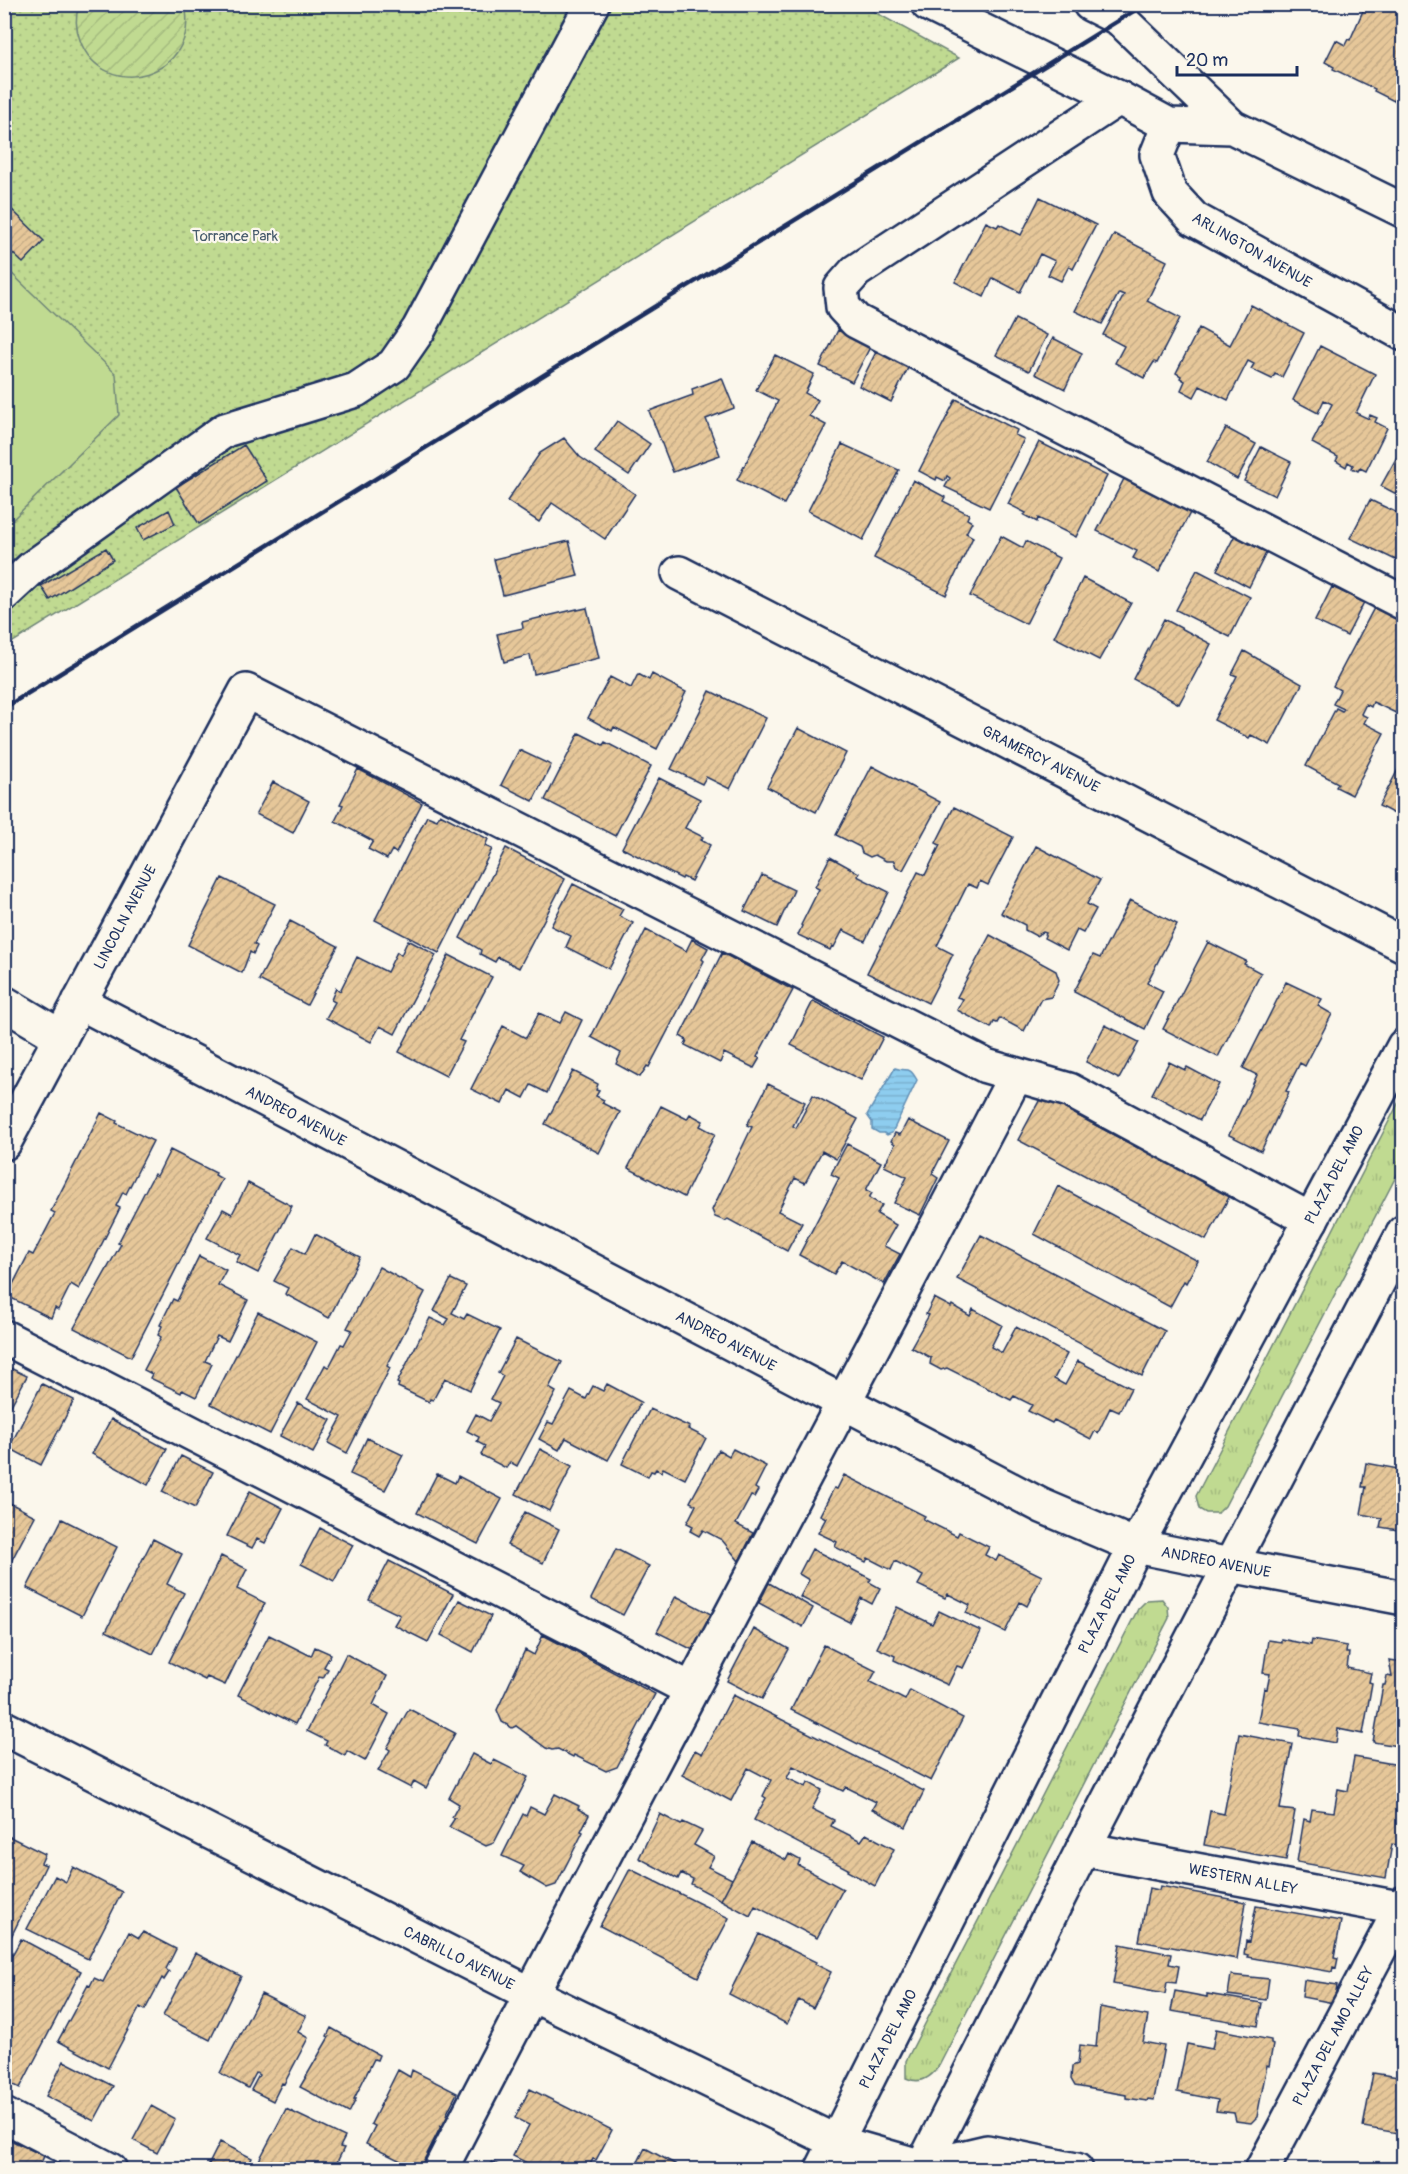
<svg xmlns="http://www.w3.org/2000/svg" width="1408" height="2174" viewBox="0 0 1408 2174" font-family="Pangolin,sans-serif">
<defs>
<pattern id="grass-tufts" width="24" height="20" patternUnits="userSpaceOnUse" patternTransform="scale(1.5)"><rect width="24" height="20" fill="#c0da91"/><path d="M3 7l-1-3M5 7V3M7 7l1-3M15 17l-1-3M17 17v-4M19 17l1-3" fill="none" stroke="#a4bb7f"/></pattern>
<pattern id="park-dots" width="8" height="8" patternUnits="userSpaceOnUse" patternTransform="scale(1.5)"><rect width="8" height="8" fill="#c0da91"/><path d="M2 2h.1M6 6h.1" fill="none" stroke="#a4bb7f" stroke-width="1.8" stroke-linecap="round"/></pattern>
<pattern id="garden-furrows" width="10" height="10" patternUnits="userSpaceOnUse" patternTransform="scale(1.5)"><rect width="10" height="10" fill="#c0da91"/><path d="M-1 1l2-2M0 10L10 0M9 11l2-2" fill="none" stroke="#a4bb7f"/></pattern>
<pattern id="water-rules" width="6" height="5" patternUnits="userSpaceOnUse" patternTransform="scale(1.5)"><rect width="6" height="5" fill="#8ecdef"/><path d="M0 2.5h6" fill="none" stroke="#7ab0cf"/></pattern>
<pattern id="building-hatch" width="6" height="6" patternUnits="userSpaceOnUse" patternTransform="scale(1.5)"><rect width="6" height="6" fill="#e6c799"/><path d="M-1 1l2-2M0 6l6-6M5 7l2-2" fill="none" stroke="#c5ab86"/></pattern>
</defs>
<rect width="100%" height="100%" fill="#fbf7ec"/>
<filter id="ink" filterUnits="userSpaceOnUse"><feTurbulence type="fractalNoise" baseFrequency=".0167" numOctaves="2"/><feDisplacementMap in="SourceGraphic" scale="12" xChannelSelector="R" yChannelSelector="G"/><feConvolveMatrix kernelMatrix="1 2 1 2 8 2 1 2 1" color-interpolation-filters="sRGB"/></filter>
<g filter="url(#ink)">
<!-- grass -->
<path fill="url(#grass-tufts)" stroke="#6e8478" stroke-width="1.5" d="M1403,1094V1163L1225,1506L1218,1513H1206L1199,1509L1196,1496Z
M1162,1599L1168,1607L1169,1618L940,2064C932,2077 921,2085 906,2078V2061L1138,1609L1147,1600Z"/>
<!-- park -->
<path fill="url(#park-dots)" stroke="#6e8478" stroke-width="1.5" d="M5,5H862L959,58L5,647Z"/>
<!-- garden -->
<path fill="url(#garden-furrows)" stroke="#6e8478" stroke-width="1.5" d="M185,5C201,77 103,104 80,40C76,29 75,16 79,5Z"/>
<!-- pitch -->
<path fill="#c0da91" stroke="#6e8478" stroke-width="1.5" d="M4,266L116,374L119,415L5,527Z"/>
<!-- water -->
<path fill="url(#water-rules)" stroke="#608eb5" stroke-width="1.5" d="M895,1068C908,1073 908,1064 917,1080L892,1133L887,1135L884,1133H879L872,1129V1122L867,1115Z"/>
<!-- building -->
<path fill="url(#building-hatch)" stroke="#1b2f5e" stroke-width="1.5" d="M1366,4H1404V101L1396,97L1394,101L1374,91L1375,89L1333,69L1334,67L1325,62L1336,40L1345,45L1348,39L1350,40Z
M1040,197L1096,225L1073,269L1069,266L1061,281L1048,275L1055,261L1040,254L1020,292L993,278L984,297L955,282L986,222L997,227L999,224L1021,235Z
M4,202L44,241L23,263L4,245Z
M1114,234L1167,261L1147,301L1180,318L1157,363L1154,362L1144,378L1115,363L1124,346L1103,335L1124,295L1119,293L1102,324L1075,311Z
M1251,305L1304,333L1282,377L1275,374L1272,379L1251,369L1254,364L1248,361L1228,400L1200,386L1194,397L1181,390L1185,381L1180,378L1181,376L1176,373L1199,328L1230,345Z
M1015,319L1047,335L1029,371L996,355Z
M838,330L870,347L852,382L820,366Z
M1053,338L1082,353L1065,389L1035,374Z
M1320,346L1375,374L1356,413L1369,419L1370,415L1377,418L1375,422L1387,428L1366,471L1360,468L1358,471L1352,468L1353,465L1348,462L1346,467L1336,461L1338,457L1312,443L1332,404L1324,400L1318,413L1293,400Z
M877,350L909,366L891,402L859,386Z
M775,355L814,374L805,393L818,400L809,416L826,425L784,504L737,480L778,401L756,390Z
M722,378L734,408L706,419L720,455L673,472L649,411L693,395L692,389Z
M956,399L1017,430L1015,435L1024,439L989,508L945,487L950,478L947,476L945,481L937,477L936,480L919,471Z
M617,421L650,444L629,475L595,452Z
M1226,428L1256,444L1237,479L1207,462Z
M564,438L580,457L635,494L605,539L552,503L539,522L507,501L540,453Z
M1039,442L1107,476L1076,537L1038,518L1037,522L1024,515L1026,513L1008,504Z
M842,444L899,470L863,540L808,511Z
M1404,444V498L1381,486Z
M244,445L267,481L199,524L176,487Z
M1261,447L1291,462L1275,496L1244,481Z
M1126,475L1192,509L1159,572L1133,558L1137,551L1097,531Z
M913,480L945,497L943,501L969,514L967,519L972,522L966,533L973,537L946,595L874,558Z
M1370,500L1404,516V564L1350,538Z
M169,510L175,524L143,540L137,528Z
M1235,535L1267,551L1249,587L1217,570Z
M1001,536L1023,548L1026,541L1059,558L1026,624L970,596Z
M569,541L578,576L503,595L494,559Z
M106,548L113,560L50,600L41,586Z
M1197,570L1250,597L1230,637L1176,610Z
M1083,578L1131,603L1099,660L1054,637Z
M1332,587L1364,602L1347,636L1315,621Z
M587,608L599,658L534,674L530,655L504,662L497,634L523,628L522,622L577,609V610Z
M1374,608L1404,623V717L1373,702L1371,707L1366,704L1361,714L1367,717L1364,723L1384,733L1352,795L1336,787L1338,783L1306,766L1336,708L1342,711L1344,709L1333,704L1340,690L1333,686Z
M1164,619L1211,644L1179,704L1133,679Z
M1244,651L1302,684L1270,745L1251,735L1249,738L1214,720L1237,676L1232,674Z
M638,674L649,680L652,674L686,692L657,749L614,727L612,731L588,718L610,677L631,688Z
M710,691L766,718L730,789L706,777L702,784L671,769Z
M798,728L846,753L816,812L767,787Z
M579,733L603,745L605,742L651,766L615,836L545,800Z
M519,750L551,765L533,801L501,785Z
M1404,758V819L1379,806Z
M872,766L940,802L903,870L896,867L894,861H886L875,855L870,857L862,853L860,847L836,835Z
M358,769L422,803L396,853L392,850L387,859L368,849L373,841L335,821L343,805L340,804Z
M659,778L700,799L685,828L703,837L701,840L710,845L691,881L683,877L682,879L622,848Z
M273,782L309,801L293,833L256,814Z
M954,807L1013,837L988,885L980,881L977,888L968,884L937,946L953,954L928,1003L867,973L918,872L925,875L940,845L936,843Z
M440,814L488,839L485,846L492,849L439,953L375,920L427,816L437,820Z
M1036,846L1100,880L1087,904L1096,909L1083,933L1077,930L1067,950L1044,938L1046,933L1043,932L1036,936L1025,930V925L1001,913Z
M506,848L565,879L519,968L498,957L495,962L480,954L481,950L460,938Z
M830,857L859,873L857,876L889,892L865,941L843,930L834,947L832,946L830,950L798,935L802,926L801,925L819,889L815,887Z
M762,875L794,890L777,927L744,911Z
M222,878L275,904L254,944L257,946L253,954L250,952L242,973L188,945Z
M573,884L623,909L619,916L633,923L609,969L566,947L571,936L551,926Z
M1130,900L1177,924L1147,983L1163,991L1145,1029L1074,992L1093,955L1100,958Z
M290,921L338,946L307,1005L259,980Z
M646,930L686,951L692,939L708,948L702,959L704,961L649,1067L647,1066L640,1077L616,1064L621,1053L591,1037Z
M990,935L1056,971L1059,980L1051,997L1041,999L1024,1031L1000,1018L997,1023L994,1022L991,1028L957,1010L963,999L957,997Z
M408,940L436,955L395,1034L380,1026L371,1042L326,1018L335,1002L331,1000L336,988L340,991L357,957L387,972L397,952L401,955Z
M1208,942L1246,961L1244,964L1261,973L1218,1057L1163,1029Z
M722,953L793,990L757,1057L760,1058L754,1068L724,1053L720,1063L685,1045L687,1040L680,1036Z
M449,955L492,977L459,1040L464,1042L446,1076L399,1052Z
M1286,982L1322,999L1318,1006L1332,1014L1305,1066L1300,1063L1286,1091L1289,1092L1261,1151L1229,1135L1257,1075L1243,1068Z
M813,1001L883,1037L861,1080L791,1045Z
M566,1012L582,1020L547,1093L531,1085L524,1098L509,1090L502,1104L471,1089L503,1026L526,1038L539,1013L560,1023Z
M1105,1025L1139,1042L1119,1079L1086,1062Z
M1169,1062L1185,1070L1187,1067L1219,1084L1200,1120L1152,1094Z
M573,1071L598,1084L596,1090L599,1091L596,1096L604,1100L602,1103L620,1112L599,1153L545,1124Z
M768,1084L805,1102L793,1126L796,1128L813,1095L858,1119L836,1159L822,1151L805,1183L795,1178L778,1211L802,1223L787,1251L728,1219L725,1221L715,1217L712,1210L752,1127L747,1125Z
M1045,1090L1068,1102L1065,1109L1138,1148L1142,1141L1235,1186L1206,1240L1018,1140Z
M661,1106L687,1119L690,1114L703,1121L700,1126L715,1134L684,1197L628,1168Z
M101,1113L117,1121L116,1123L153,1141L126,1194L123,1192L116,1206L120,1208L79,1289L71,1284L58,1310L55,1308L51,1318L7,1296L29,1253L33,1255L55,1213L51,1211Z
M908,1120L949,1141L932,1174L938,1178L920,1215L894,1203L907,1177L884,1166L895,1144L891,1141L895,1133L900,1135Z
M847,1144L881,1162L866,1190L872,1193L869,1198L882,1205L877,1214L896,1225L884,1246L900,1254L884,1284L842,1261L834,1274L799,1255L839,1178L831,1174Z
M170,1150L216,1173L215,1175L222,1179L131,1357L74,1328L121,1244L118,1243L154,1174L157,1176Z
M248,1183L292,1206L258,1273L236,1262L240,1255L207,1238L223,1209L232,1214Z
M1058,1186L1198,1261L1186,1283L1184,1281L1170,1307L1034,1234Z
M315,1234L360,1257L329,1318L285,1294L288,1288L274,1281L293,1247L305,1254Z
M981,1235L1165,1331L1142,1376L957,1279Z
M199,1256L226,1270L218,1285L248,1300L228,1341L217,1336L205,1361L212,1364L196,1397L182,1390L181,1393L150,1378L152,1374L144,1370L161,1337L158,1335L162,1326L160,1325L173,1299L177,1301Z
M379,1267L425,1292L387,1366L390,1368L347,1453L328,1443L342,1417L307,1399L325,1365L329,1367L341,1344L344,1345L352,1330L347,1328Z
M451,1279L466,1286L452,1313L464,1319L467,1314L500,1330L470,1390L445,1378L433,1400L430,1399L429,1402L398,1387L399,1384L397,1383L430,1318L445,1325L449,1319L434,1311Z
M934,1298L951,1307L952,1305L970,1316L973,1309L1002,1325L991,1347L1002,1353L1016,1327L1067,1354L1054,1379L1065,1385L1078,1361L1131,1388L1119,1412L1110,1408L1098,1433L1095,1431L1091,1439L1054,1420L1052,1423L1028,1411L1032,1405L1014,1396L1011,1400L947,1368L941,1370L930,1364L931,1358L911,1347L929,1315L926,1314Z
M258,1312L317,1342L270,1434L211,1404Z
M516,1339L562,1362L549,1388L556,1392L517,1466L510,1462L506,1468L481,1455L485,1446L477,1442L479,1437L467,1431L476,1414L489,1421L499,1403L491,1399L503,1376L498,1373Z
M4,1365L27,1376L8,1411L4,1408Z
M42,1384L74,1400L41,1465L9,1448Z
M607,1384L641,1402L608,1460L566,1438L559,1450L539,1439L548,1422L553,1424L571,1391L586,1399L593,1386L603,1391Z
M298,1403L331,1420L313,1453L280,1436Z
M650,1409L690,1427L688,1429L706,1438L685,1479L663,1468L661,1472L656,1469L654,1472L651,1471L648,1477L622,1464Z
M111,1419L167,1449L148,1485L92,1454Z
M367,1438L403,1455L385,1490L350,1474Z
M540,1449L572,1466L549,1511L516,1494Z
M733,1449L766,1466L755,1488L758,1490L754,1497L751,1496L736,1524L753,1533L739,1561L722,1540L703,1530L699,1536L690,1531L693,1526L687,1523L696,1505L690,1502L715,1456L719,1450L729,1456Z
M181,1456L213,1472L195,1508L162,1492Z
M1366,1463L1404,1470V1531L1380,1527L1382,1518L1361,1514L1366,1487H1362Z
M437,1474L455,1483L458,1476L502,1499L478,1544L417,1513Z
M844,1475L925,1516L923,1519L957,1536L959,1532L989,1547L985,1555L996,1561L999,1555L1042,1576L1027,1606L1020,1602L1005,1632L966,1613L970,1605L948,1594L945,1598L918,1585L923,1576L895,1561L891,1570L868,1558L866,1562L835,1547L837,1542L818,1533L826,1518L820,1515L834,1488L837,1489Z
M250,1491L283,1508L265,1543L257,1539L252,1548L227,1536Z
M4,1500L35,1516L7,1569L4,1568Z
M525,1512L559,1529L543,1563L507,1545Z
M62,1519L117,1547L82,1616L27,1588Z
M320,1528L353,1545L334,1581L301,1564Z
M153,1539L182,1554L167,1584L184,1593L153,1654L106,1631Z
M616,1549L649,1566L623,1615L591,1599Z
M812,1549L871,1579L869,1582L880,1588L872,1604L861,1598L849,1622L800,1597L809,1580L799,1574Z
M221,1556L247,1569L237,1589L265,1603L225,1685L207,1677L205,1680L169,1662Z
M389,1561L453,1594L428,1642L394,1625L400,1615L369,1600Z
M769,1583L813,1608L803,1627L759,1603Z
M676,1596L711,1614L693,1650L657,1632Z
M459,1600L491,1616L473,1652L441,1635Z
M897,1607L932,1624L939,1611L981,1631L963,1668L957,1666L948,1685L894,1660L895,1656L877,1648Z
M754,1629L789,1649L762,1699L727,1681Z
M269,1635L311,1656L315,1647L331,1654L324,1667L328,1669L323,1678L319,1677L295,1724L238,1695Z
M543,1635L655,1694L617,1767L606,1771L574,1755L573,1757L558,1749L552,1750L546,1748L516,1726L512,1728L502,1722L497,1710L525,1650L534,1655Z
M1281,1639L1311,1645L1312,1640L1347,1646L1346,1653H1349L1347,1668L1371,1673L1369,1682L1372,1683L1363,1734L1338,1729L1336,1743L1299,1736L1300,1729L1258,1722L1264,1688L1267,1689L1270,1674L1263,1673L1268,1640L1281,1642Z
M824,1645L876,1671L870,1682L905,1700L910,1690L963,1718L931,1781L791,1710Z
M346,1654L387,1676L373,1705L389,1714L365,1761L347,1751L345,1756L325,1745L327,1741L307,1731Z
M1389,1660L1404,1662V1747L1373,1742L1383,1685H1385L1387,1676L1392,1677Z
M733,1695L924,1791L906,1827L872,1809L876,1802L846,1787L843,1791L793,1766L787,1778L806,1787L808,1782L822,1790L812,1809L834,1820L831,1826L861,1841L866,1834L894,1849L875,1886L847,1871L848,1869L754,1820L766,1798L763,1796L771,1780L748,1768L731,1801L682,1775L695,1750L702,1754Z
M409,1709L455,1733L426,1788L414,1781L411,1788L378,1771L390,1750L387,1748Z
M1239,1734L1292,1744L1280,1809L1295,1811L1286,1860L1204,1845L1210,1811L1224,1814Z
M472,1754L491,1764L494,1760L528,1777L494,1843L486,1846L449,1827L455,1818L452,1817L459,1804L449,1798Z
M1354,1757L1404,1766V1846L1392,1844L1386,1878L1297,1862L1304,1819L1310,1821L1312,1809L1334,1812L1338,1789L1348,1791Z
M555,1794L579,1806L578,1809L589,1815L581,1831L583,1832L556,1885L547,1888L520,1872L524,1866L502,1856L523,1814L526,1816L530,1807L544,1814Z
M660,1814L681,1825L683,1822L702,1831L694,1845L714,1856L708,1867L732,1879L721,1900L691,1884L693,1879L681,1873L678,1879L639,1858Z
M4,1834L45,1854L41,1863L46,1865L8,1943L4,1942Z
M752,1842L786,1860L789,1854L800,1860L798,1865L843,1889L817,1938L755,1906L750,1916L721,1900Z
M73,1867L122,1892L88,1959L27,1929L55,1876L66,1882Z
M630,1869L729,1918L698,1977L600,1926Z
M1160,1886L1246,1902L1237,1959L1139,1941L1149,1888L1159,1890Z
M1256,1906L1341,1921L1334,1957L1338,1958L1336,1968L1333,1967L1332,1972L1247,1957L1248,1955L1244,1954L1246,1941L1249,1942Z
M129,1932L139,1938L143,1932L176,1949L166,1969L169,1972L164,1980L162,1978L145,2010L140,2007L108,2068L58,2041L88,1985L90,1986L94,1978L103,1982Z
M759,1934L816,1962L815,1964L831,1972L813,2008L799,2000L787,2024L729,1994Z
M21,1939L81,1971L20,2088L4,2080V1970Z
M1120,1944L1171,1954L1169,1964L1179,1966L1176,1983L1167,1982L1165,1994L1113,1984Z
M195,1953L241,1976L210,2040L163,2016Z
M1231,1975L1269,1979L1266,2000L1228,1995Z
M1304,1980L1337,1985L1334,2003L1302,1997Z
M1175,1991L1207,1997V1994L1262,2003L1258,2026L1171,2011Z
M261,1994L306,2016L298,2032L308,2038L284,2084L282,2083L273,2101L251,2090L259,2075L256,2073L248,2088L220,2073Z
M1100,2007L1148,2016L1143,2042L1164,2046L1154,2100L1148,2099L1147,2101L1126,2098V2095L1075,2086L1071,2079L1072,2066L1078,2064L1080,2045L1096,2047Z
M331,2028L379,2055L377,2060L374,2059L354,2099H356L349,2113L300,2087L329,2037L327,2036Z
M1216,2029L1271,2040V2044L1273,2045L1269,2066L1267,2065L1257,2117L1251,2123L1236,2121L1234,2113L1216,2111L1218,2100L1177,2092L1187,2044L1212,2049Z
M64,2061L113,2086L94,2121L46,2096Z
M398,2070L410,2077L412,2070L457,2093L446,2115L450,2117L444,2129L441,2126L419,2170L366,2144L375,2126L371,2124Z
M1373,2073L1404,2078V2144L1397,2142L1398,2133L1363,2127Z
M530,2089L612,2130L596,2160L593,2159L587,2170H541L513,2156L529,2125L515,2118Z
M151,2106L175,2119L157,2153L133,2140Z
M286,2109L345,2137L340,2147L344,2148L333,2170H254Z
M6,2138L44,2156L38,2170H4V2142Z
M220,2142L252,2158L246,2170H206Z
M645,2148L686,2170H634Z
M492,2162L508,2170H488Z"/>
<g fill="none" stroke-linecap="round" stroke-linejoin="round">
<!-- minor casing -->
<g stroke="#1b2f5e" stroke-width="38">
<path id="minor" d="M1119,98L856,271L841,288L843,307L856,321L1404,603
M1169,125L1157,155L1170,193L1194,219L1404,334
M679,573L1404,945
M4,594L32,568L225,430L356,390L394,365L419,329L592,4
M79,1002L1042,1506L1136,1546L1230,1565L1404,1598
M4,1003L61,1037
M4,1143L246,691L986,1066L1069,1090L1311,1220
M4,1337L690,1689
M4,1728L531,1994L836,2142
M1083,1849L1404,1909
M4,2115L110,2170
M440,2170C629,1803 825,1441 1016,1075
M1262,2170L1404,1903"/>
</g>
<!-- major casing -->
<g stroke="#1b2f5e" stroke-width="38">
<path id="major" d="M928,4L1119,98L1169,125L1232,127
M1090,4L1120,19L1232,127L1404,211
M836,2142L923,2167L927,2170
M923,2167L987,2152L1076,2170
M822,2170L1136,1546L1404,1046
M921,2170L1083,1849L1404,1232"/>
</g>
<!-- minor -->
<use href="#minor" stroke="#fbf7ec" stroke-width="33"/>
<!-- major -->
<use href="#major" stroke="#fbf7ec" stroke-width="33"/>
<!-- rail -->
<path stroke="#1b2f5e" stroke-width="4.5" d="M4,708L1145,4"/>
</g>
</g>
<g text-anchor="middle" stroke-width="4.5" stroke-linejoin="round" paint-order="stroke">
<!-- park labels -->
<g font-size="15" fill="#445a6b" stroke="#fbf7ec">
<text x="235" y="241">Torrance Park</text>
</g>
<!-- street labels -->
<g font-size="15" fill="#1b2f5e" stroke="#fbf7ec">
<text transform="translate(1252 250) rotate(30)" y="5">ARLINGTON AVENUE</text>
<text transform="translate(1041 759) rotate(27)" y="5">GRAMERCY AVENUE</text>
<text transform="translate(125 917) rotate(-62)" y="5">LINCOLN AVENUE</text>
<text transform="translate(296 1116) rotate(28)" y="5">ANDREO AVENUE</text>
<text transform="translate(1334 1175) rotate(-62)" y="5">PLAZA DEL AMO</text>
<text transform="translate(726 1341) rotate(28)" y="5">ANDREO AVENUE</text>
<text transform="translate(1216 1562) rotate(11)" y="5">ANDREO AVENUE</text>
<text transform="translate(1107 1604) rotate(-63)" y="5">PLAZA DEL AMO</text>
<text transform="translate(1243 1879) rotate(11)" y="5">WESTERN ALLEY</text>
<text transform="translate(459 1958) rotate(27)" y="5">CABRILLO AVENUE</text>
<text transform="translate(1333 2036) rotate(-62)" y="5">PLAZA DEL AMO ALLEY</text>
<text transform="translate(888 2039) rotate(-63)" y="5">PLAZA DEL AMO</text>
</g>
</g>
<!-- margin -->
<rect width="1408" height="2174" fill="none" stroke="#fbf7ec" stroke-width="24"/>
<rect x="12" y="12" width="1384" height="2150" fill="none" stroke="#1b2f5e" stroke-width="2" filter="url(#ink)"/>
<!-- scale -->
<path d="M1177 66v9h120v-9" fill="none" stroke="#1b2f5e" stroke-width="3"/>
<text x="1186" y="66" font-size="18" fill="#1b2f5e" stroke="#fbf7ec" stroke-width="4.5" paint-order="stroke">20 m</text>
</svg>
